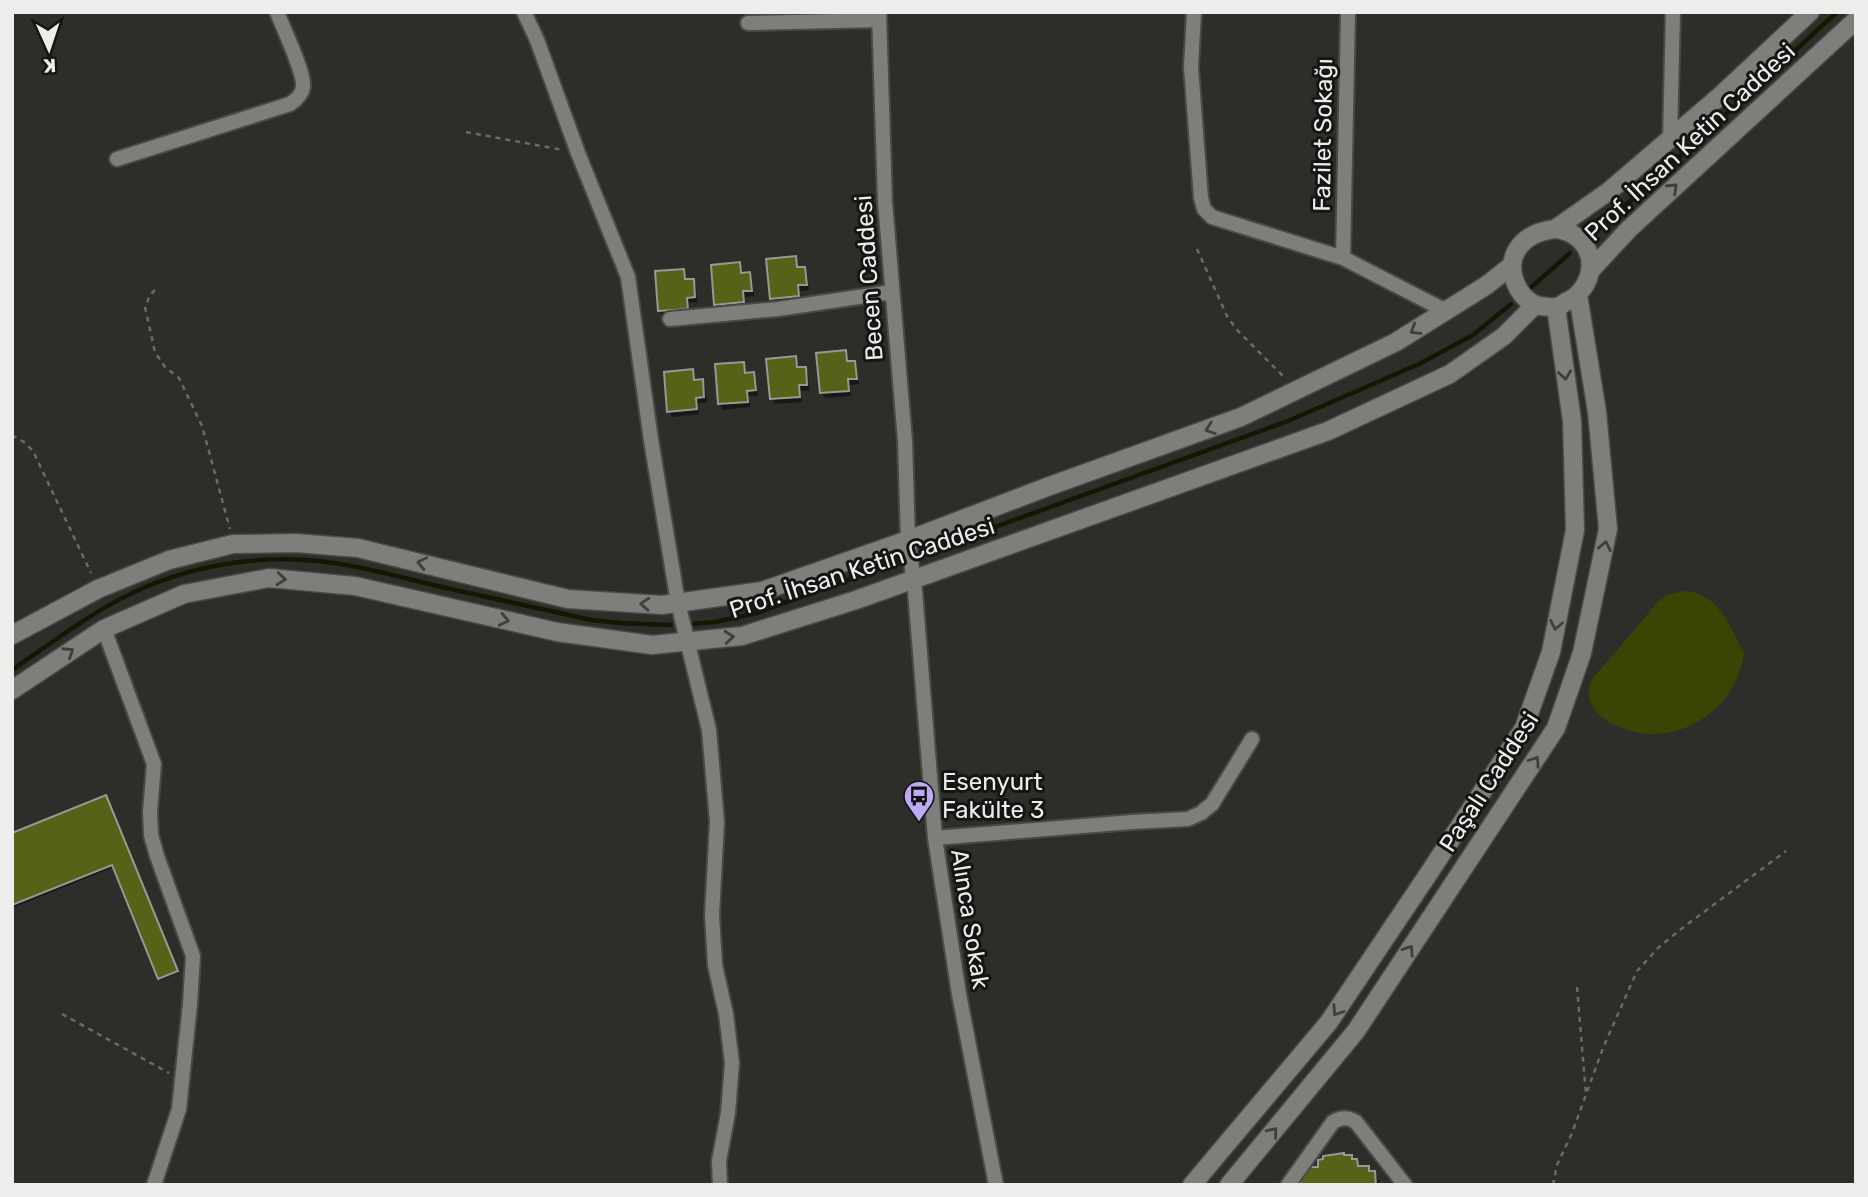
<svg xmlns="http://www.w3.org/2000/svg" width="1868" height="1197" viewBox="0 0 1868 1197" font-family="Rubik,sans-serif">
<rect width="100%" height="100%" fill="#2d2d2a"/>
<!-- green -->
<path fill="#3c4404" d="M1684,591C1719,593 1728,625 1744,652C1739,696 1704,730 1658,734C1633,736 1580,719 1590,684C1592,677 1601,669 1606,663C1622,644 1639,625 1655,605L1667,595Z"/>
<!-- shadow -->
<path fill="#0007" d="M795,258L798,269L804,268L807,274L809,290L800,291L801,302L775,304L772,299Z
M739,264L743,275L749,274L752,280L754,296L745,297L746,308L719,310L716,304Z
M683,270L687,281H693L696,286L697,302L689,303L690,314L663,316L660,311Z
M845,352L848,363H854L857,368L859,384L850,385L851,396L825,398L822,393Z
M795,358L799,369H805L808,374L809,390L801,391L802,402L775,404L772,399Z
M743,364L747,375L753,374L756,379L758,396H749L750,407L723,410L720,404L717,366Z
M692,371L696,382L702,381L705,387L707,403H698L699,414L672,417L669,411Z
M105,797L178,973L161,980L114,867L12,908V835Z
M1351,1157L1353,1161H1356L1360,1168H1368L1371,1173H1374L1381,1185H1302L1320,1169Z"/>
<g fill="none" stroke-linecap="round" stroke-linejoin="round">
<!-- stream -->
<path stroke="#141803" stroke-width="4.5" d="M1597,230L1661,174L1837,12
M1528,290L1570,253
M926,552L1288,421L1419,364L1449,348L1473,335L1511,304
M693,624L715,622L757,613L892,564
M12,670C56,640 99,606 148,586C214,559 287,552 357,567C387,573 416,581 446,588C494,599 543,609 591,620L620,623L671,625"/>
</g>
<!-- building -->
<path fill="#576117" stroke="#989995" stroke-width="2" d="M796,256L797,267H805L807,285H798L799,296L770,299L766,259Z
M740,262L741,273L750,272L752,291H743L744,302L714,305L711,265Z
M684,269L685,279H694L695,297L687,298L688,309L658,311L655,271Z
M846,350L847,361H855L857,379H848L849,391L820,393L816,353Z
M796,356L797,367H806L807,385H799L800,397L770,399L766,359Z
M744,362L745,373L754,372L756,390L747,391L748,402L718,404L715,364Z
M693,369L694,380L703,379L704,397L696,398L697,409L667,412L664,372Z
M106,795L178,971L158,979L112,865L12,905V833Z
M1344,1153V1155H1352V1159H1357L1358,1166H1369V1171H1375L1376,1185H1301L1300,1172H1307V1167H1318V1160L1323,1159V1156Z"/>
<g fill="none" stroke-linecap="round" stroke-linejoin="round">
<!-- minor casing -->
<g stroke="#494a46" stroke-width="18">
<path id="minor" d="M524,12L537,40L578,153L628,277L651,440L678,603L709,730L717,822L712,915L715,965L726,1014L732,1063L728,1113L719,1161L720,1185
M879,12L885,202L905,441L908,540L915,591L935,838L959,994L996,1185
M1194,12L1191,67L1201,198L1204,209L1212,217L1343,258L1446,311
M748,23L878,20
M1670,139L1673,12
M117,159L290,104C296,100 302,95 303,87C305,73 283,28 277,12
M1343,258L1348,12
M670,319L778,309L892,292
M104,629L154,764L150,812L151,835L157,856L193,956L190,1004L179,1109L154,1185
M935,838L1132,822L1188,819L1201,813L1212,804L1252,739
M1288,1185L1333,1122C1341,1117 1348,1117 1356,1122L1405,1185"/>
</g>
<!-- tertiary casing -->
<g stroke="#494a46" stroke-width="21">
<path id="tertiary" d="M1555,229L1609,191L1720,96L1810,12
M1555,229C1589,232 1602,268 1579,293C1576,297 1570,300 1566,302C1562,304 1560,307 1556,307C1552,308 1544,306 1540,306C1530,304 1524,298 1519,290C1501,258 1521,233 1555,229Z
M1590,271L1629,229L1856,20
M12,635L98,589L169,560L233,544L296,543L358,548L568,599L662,605L762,591L908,540L1047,487L1241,417L1396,342L1487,285L1512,265
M12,690L104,629L184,594L269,578L355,586L557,632L652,645L742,636L856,600L1328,431L1450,374L1504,336L1535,305
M1192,1185L1329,1022L1431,870L1524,728L1551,652L1575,530L1572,421L1556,307
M1229,1185L1356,1031L1556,728L1582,653L1608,529L1597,412L1578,295"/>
</g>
<!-- path -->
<path stroke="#6a6a68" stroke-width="2.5" stroke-dasharray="5 5" stroke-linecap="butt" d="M466,132L563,150
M1197,249L1227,316L1237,330L1285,378
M155,290L150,295L145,307L155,352L165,367L179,378L202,426L230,529
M12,435L24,442L33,451L91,573
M1577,987L1586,1095
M62,1014L169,1073
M1553,1185L1557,1165L1572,1133L1603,1048L1637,971L1659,947L1685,926L1786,851"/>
<!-- minor -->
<use href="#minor" stroke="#7d7f7a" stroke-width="14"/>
<!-- tertiary -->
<use href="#tertiary" stroke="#7d7f7a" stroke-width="18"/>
</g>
<!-- one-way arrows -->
<defs><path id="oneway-chevron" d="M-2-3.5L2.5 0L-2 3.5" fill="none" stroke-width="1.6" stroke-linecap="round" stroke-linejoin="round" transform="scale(1.75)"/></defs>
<g stroke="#3f3f3d">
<use href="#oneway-chevron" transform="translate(1673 188) rotate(-43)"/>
<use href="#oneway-chevron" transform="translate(1415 330) rotate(148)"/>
<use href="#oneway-chevron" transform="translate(1565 375) rotate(82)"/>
<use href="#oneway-chevron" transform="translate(1210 429) rotate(160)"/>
<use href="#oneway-chevron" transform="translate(1605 546) rotate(-78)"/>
<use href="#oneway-chevron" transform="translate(422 563) rotate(-167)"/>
<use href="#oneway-chevron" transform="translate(281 579) rotate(5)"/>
<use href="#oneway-chevron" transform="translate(645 604) rotate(-176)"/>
<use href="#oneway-chevron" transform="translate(504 620) rotate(13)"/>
<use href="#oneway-chevron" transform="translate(1556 625) rotate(101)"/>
<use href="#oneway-chevron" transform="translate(729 637) rotate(-5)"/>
<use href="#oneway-chevron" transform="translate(69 652) rotate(-33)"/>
<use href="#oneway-chevron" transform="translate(1535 761) rotate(-56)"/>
<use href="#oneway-chevron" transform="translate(1409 950) rotate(-57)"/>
<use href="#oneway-chevron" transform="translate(1337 1011) rotate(124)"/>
<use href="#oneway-chevron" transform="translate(1273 1132) rotate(-51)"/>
</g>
<!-- icons -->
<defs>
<g id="bus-pin" transform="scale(1.575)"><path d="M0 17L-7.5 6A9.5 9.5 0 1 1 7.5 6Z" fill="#bfa9f4" stroke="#151514"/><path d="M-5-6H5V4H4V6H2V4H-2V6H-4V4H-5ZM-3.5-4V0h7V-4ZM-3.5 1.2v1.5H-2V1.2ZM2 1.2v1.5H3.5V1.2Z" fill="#111"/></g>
</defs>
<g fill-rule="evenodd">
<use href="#bus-pin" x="919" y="796"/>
</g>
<g text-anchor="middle" stroke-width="6" stroke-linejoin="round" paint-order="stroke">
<!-- street labels -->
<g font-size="24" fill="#ededeb" stroke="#151514">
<text transform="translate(1323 135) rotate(-89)" y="8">Fazilet Sokağı</text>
<text transform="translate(1690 142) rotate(-43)" y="8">Prof. İhsan Ketin Caddesi</text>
<text transform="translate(869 278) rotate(-94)" y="8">Becen Caddesi</text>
<text transform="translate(862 568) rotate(-18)" y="8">Prof. İhsan Ketin Caddesi</text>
<text transform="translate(1489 782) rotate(-57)" y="8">Paşalı Caddesi</text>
<text transform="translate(970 919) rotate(81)" y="8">Alınca Sokak</text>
</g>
<!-- poi labels -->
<g font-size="24" fill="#ededeb" stroke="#151514" text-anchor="start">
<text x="942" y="790">Esenyurt<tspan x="942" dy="28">Fakülte 3</tspan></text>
</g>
</g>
<!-- border -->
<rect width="1868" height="1197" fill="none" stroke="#ededeb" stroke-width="28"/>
<!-- north arrow -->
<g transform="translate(49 49) rotate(177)" stroke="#151514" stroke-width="5" paint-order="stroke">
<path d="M0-5L12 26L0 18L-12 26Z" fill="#ededeb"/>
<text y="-10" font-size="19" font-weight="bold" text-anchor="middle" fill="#ededeb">K</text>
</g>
</svg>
